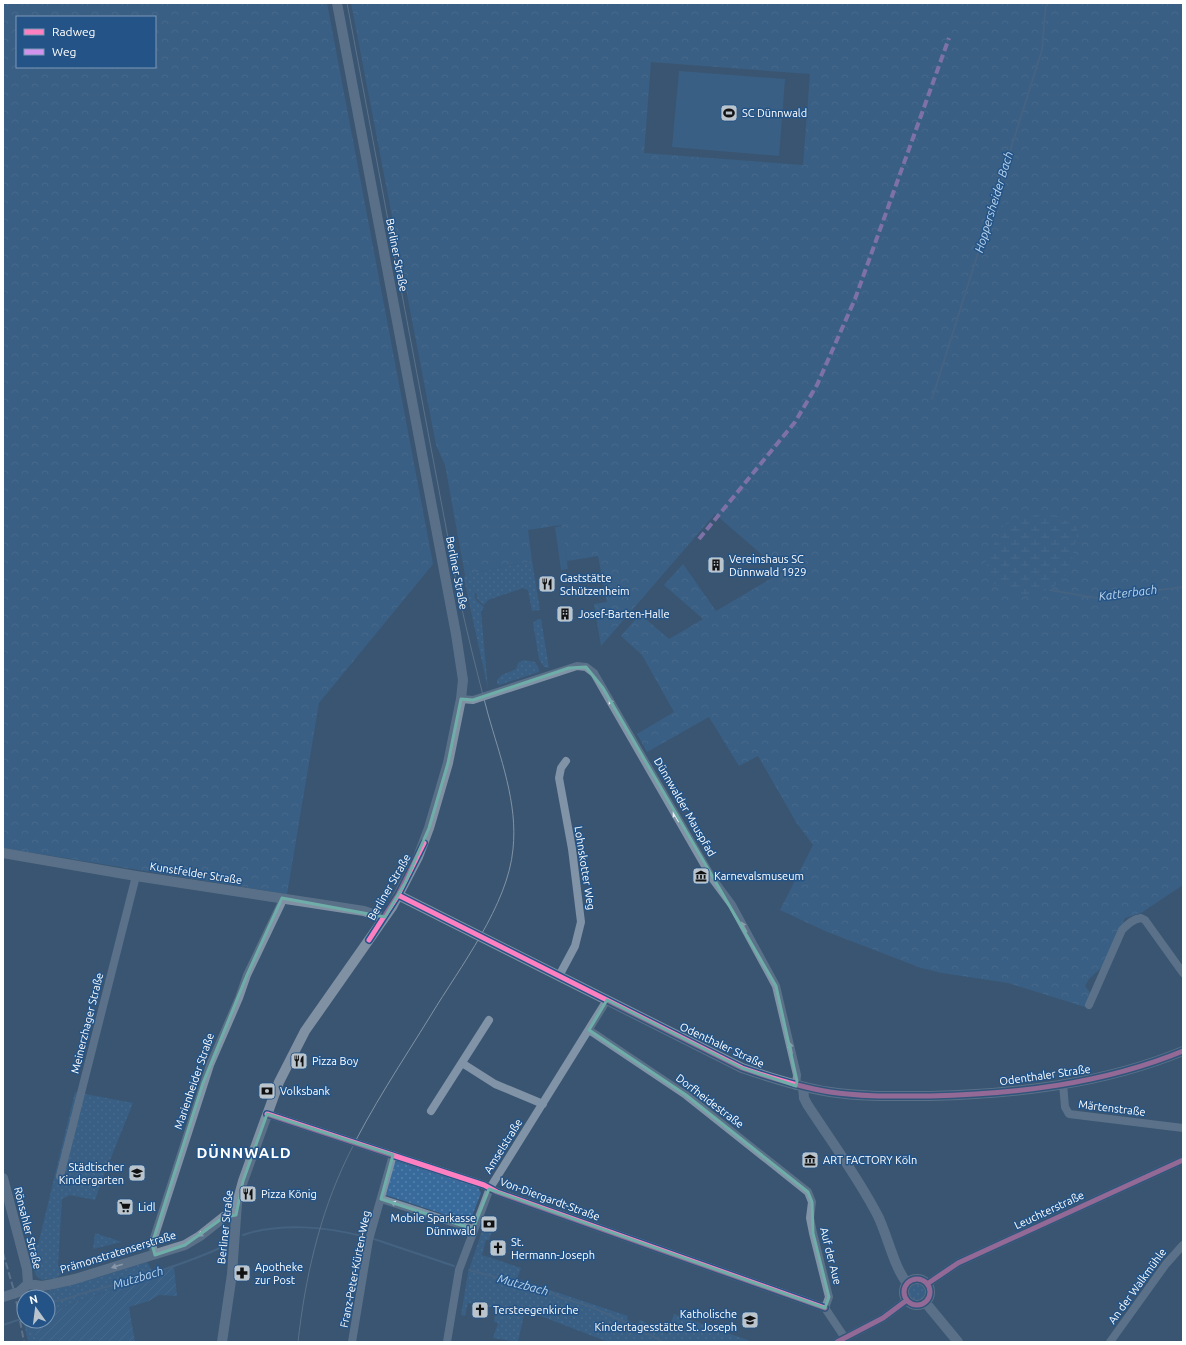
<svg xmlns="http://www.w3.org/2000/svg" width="1186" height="1345" viewBox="0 0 1186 1345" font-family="Ubuntu,sans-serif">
<defs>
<pattern id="grass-dots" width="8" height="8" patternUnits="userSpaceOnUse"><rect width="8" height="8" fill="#386b9c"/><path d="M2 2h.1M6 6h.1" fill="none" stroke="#5681ab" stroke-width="1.8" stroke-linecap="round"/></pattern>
<pattern id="forest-crowns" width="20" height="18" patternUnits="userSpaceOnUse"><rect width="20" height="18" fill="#386b9c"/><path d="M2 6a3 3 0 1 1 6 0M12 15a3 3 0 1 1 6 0" fill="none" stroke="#5681ab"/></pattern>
<pattern id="wetland-marsh" width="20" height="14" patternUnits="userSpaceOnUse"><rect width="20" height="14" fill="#386b9c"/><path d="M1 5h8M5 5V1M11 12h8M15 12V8" fill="none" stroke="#5681ab"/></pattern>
<pattern id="garden-furrows" width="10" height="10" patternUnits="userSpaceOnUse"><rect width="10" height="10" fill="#386b9c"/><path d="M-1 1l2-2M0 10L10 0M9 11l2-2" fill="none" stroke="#5681ab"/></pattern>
</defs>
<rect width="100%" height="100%" fill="#3a5571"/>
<!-- grass -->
<path fill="url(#grass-dots)" d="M532,561L540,610L532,611L528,590L523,588L488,600L484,605L477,599L476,593H474L476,600L484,607L481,612L488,689L464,579L465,575Z
M538,619H541L549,668L544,667L539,659L533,623Z
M523,660L535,662L539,669V672L499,685L497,684V680L502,675L516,669L518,663Z
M75,1092L133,1103L104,1175L95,1200L70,1195L62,1199L58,1266L65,1271L57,1278L42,1280L36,1276L28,1248L38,1245Z
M396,1161L478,1187L481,1193L470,1221L467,1222L386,1195L394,1164Z
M484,1225L493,1228L489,1240H486L482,1255L521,1268L517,1279L628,1316L627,1319L637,1326L640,1320L667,1334L674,1314L753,1342H608L525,1310L518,1342L493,1338L498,1323L494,1322L496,1308L468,1303L465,1316L461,1315L468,1273Z
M95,1233L122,1242L93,1249Z
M147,1262L154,1274L48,1313V1297H25L99,1277Z
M909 1292a8 8 0 1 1 16 0a8 8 0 1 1-16 0Z
M24,1297V1321H31L37,1342H28L19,1299Z"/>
<!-- forest -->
<path fill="url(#forest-crowns)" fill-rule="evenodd" d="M3,3H327L433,564L319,703L287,894L3,848ZM17,17H155V67H17Z
M351,3H1183V885L1141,913L1125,918L1101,968L1089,979L1085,986L1091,994L1085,1007L1008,983L942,973L921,968L825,931L780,910L813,845L796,822L758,756L739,766L709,717L647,752L637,734L674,712L642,655L621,636L640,614L669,639L703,619L664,585L683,564L716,611L782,572L715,514L601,646L594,604L607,602L598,556L567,561L561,525L528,530L532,561L465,575L445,465L436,445ZM651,62L810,74L803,165L644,153Z"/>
<!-- wetland -->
<path fill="url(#wetland-marsh)" d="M1047,512L1078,527L1070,571L1050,590L1020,597L991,582L986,561L1004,524Z"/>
<!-- garden -->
<path fill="url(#garden-furrows)" d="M174,1267L177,1296L159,1295L149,1301L129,1307L135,1342H37L31,1321H48V1313Z"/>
<!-- pitch -->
<path fill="#386b9c" d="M679,71L785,79L779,156L672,147Z
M562,526L568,569L561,570L555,527Z"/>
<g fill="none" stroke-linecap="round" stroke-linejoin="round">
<!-- stream -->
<path stroke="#517194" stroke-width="2" d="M932,399L1042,50L1046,3
M1050,590L1096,598L1183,587
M243,1235C280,1222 328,1227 366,1237
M374,1239L454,1266
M469,1270L551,1292L559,1297L589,1306L634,1326L663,1342
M48,1305L54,1301C65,1301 73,1296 84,1293C132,1280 181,1266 227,1245
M3,1325L24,1318"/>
<!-- minor -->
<path stroke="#8193a6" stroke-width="8" d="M461,699L473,700L577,666L586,667L594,673L712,878L732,905L776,986L797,1075L796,1086
M559,976L575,946L581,922L572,849L559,778L561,768L566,761
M1089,1005L1122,930C1128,924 1133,919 1141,918L1145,920L1183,973
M589,1030L686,1095L808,1192L812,1202L810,1218L813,1233L829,1297L825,1308L845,1338
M462,1063L495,1084L543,1104
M1063,1084L1065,1107L1069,1114L1183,1128
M431,1111L489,1020
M267,1114L484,1185L497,1192L825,1308
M60,1176L136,876
M381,1199L473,1229
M155,1255L152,1244L210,1065L239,998L247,975L281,904L282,898
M927,1284L958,1263L1183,1160
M352,1342L369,1240L393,1155
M447,1342L459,1270L490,1188L607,1000
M837,1342L883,1318L907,1300
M1110,1342L1166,1264L1183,1245"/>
<!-- major -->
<path stroke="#8091a4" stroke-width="10" d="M3,853L136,876L364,911L384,918
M398,895L742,1068C771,1078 799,1087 830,1092C863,1097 896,1096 930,1096C1015,1094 1103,1084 1183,1051
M803,1087L804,1098L807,1104C831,1141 858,1177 878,1216C888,1237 894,1267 907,1283
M3,1178L27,1269L28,1284
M904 1292a13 13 0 1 1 26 0a13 13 0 1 1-26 0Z
M28,1284L42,1286L53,1284L75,1279L185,1245L200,1236L224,1217L236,1215
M3,1297L19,1292L28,1284
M925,1302L958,1342
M222,1342L232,1274L237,1203L243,1181L279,1082L305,1031L392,907L418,857L429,828L448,763L461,699L463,680L456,634L337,3"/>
<!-- tram -->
<path stroke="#8192a5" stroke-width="1" d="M298,1342C305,1279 319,1216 347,1158C371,1108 402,1062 431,1015C460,967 508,905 513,849C518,803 500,757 488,714C477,673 467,633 458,591L347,3"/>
<!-- rail -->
<path stroke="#8192a5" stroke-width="2" stroke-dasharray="7 3" stroke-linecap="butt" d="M3,1253L15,1294L24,1342"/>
<!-- quiet -->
<path stroke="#d193ec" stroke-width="4" stroke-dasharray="8 4" stroke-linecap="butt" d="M699,539L795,422L817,385L855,299L949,38"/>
<!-- cycleway casing -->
<g stroke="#245487" stroke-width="8">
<path id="cycleway" d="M398,895L742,1068C771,1078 799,1087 830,1092C863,1097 896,1096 930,1096C1015,1094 1103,1084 1183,1051
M369,940L398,895L424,843
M267,1114L484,1185L497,1192L825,1308
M904 1292a13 13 0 1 1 26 0a13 13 0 1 1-26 0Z
M927,1284L958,1263L1183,1160
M837,1342L883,1318L907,1300"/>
</g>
<!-- cycleway -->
<use href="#cycleway" stroke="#ff80c0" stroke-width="5"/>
</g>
<!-- one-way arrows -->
<defs><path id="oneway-solid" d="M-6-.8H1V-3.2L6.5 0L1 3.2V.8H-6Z"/></defs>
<g fill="#eceff2">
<use href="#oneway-solid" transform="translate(612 704) rotate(-119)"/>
<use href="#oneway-solid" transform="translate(676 817) rotate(-120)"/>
<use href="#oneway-solid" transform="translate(744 927) rotate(-119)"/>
<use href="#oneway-solid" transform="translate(791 1048) rotate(-102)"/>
<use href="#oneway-solid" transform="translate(396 1204) rotate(-162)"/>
</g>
<g fill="#e6e9ed">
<use href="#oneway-solid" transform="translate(203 1233) rotate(144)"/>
<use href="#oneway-solid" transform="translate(117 1266) rotate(163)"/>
</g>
<!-- marked area -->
<path d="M0 0H1186V1345H0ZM586,667L603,688L776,986L797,1081L796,1086L742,1068L607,1000L589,1030L686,1095L808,1192L812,1202L813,1233L829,1297L825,1308L489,1189L473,1229L381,1199L393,1155L267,1114L243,1181L236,1215L224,1217L185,1245L155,1255L152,1244L203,1083L247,975L282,898L385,917L405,883L429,828L448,763L461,699L473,700L569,668Z" fill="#3a5571" fill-opacity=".55" fill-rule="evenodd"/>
<path fill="none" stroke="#6fada8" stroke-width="3" stroke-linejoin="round" d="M586,667L603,688L776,986L797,1081L796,1086L742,1068L607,1000L589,1030L686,1095L808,1192L812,1202L813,1233L829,1297L825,1308L489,1189L473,1229L381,1199L393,1155L267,1114L243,1181L236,1215L224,1217L185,1245L155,1255L152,1244L203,1083L247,975L282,898L385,917L405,883L429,828L448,763L461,699L473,700L569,668Z"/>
<!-- icons -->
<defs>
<g id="stadium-square" transform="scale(0.9)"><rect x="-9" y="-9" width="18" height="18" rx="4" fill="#bac4cd" stroke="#245487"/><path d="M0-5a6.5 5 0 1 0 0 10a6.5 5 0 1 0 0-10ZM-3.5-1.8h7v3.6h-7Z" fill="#111"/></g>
<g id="building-square" transform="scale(0.9)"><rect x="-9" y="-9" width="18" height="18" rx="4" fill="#bac4cd" stroke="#245487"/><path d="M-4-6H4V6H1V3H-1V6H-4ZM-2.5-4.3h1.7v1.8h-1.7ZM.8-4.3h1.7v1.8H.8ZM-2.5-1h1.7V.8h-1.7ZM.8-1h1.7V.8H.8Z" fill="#111"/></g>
<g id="restaurant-square" transform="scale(0.9)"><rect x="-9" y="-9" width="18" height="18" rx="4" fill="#bac4cd" stroke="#245487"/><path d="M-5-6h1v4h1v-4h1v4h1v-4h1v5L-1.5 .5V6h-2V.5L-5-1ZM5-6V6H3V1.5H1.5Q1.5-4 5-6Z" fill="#111"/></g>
<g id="museum-square" transform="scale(0.9)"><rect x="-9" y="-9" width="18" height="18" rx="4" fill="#bac4cd" stroke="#245487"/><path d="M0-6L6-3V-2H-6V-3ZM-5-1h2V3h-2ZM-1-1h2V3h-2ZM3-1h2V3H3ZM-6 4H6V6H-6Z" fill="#111"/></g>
<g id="bank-square" transform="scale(0.9)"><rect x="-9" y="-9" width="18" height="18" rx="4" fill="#bac4cd" stroke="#245487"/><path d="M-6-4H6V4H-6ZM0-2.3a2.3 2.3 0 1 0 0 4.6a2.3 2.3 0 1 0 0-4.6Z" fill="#111"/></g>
<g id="school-square" transform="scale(0.9)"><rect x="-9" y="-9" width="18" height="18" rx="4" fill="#bac4cd" stroke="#245487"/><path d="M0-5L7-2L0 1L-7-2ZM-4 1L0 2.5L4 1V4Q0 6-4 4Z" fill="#111"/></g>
<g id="supermarket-square" transform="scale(0.9)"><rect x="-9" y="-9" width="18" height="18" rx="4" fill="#bac4cd" stroke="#245487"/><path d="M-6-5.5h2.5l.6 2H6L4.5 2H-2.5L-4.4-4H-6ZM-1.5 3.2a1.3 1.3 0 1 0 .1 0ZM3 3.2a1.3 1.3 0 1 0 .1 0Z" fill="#111"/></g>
<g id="church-square" transform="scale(0.9)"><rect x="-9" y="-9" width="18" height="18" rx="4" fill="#bac4cd" stroke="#245487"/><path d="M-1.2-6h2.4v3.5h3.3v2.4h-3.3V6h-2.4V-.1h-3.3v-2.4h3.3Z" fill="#111"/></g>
<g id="pharmacy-square" transform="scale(0.9)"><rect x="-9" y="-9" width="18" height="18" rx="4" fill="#bac4cd" stroke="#245487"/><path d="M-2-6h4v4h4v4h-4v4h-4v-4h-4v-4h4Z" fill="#111"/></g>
</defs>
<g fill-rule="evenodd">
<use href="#stadium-square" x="729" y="113"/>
<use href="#building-square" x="716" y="565"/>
<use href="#restaurant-square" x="547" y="584"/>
<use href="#building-square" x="565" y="614"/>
<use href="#museum-square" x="701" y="876"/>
<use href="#restaurant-square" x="299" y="1061"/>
<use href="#bank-square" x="267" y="1091"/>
<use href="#museum-square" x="810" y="1160"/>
<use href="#school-square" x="137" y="1173"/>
<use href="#restaurant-square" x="248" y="1194"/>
<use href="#supermarket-square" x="125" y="1207"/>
<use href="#bank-square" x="489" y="1224"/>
<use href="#church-square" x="498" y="1248"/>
<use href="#pharmacy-square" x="242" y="1273"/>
<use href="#church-square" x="480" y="1310"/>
<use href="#school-square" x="750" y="1320"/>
</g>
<g text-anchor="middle" stroke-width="3" stroke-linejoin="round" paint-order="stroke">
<!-- poi labels -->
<g font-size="11" fill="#fff" stroke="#245487" text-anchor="start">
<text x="742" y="117">SC Dünnwald</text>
<text x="729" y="563">Vereinshaus SC<tspan x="729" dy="13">Dünnwald 1929</tspan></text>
<text x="560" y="582">Gaststätte<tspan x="560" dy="13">Schützenheim</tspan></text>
<text x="578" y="618">Josef-Barten-Halle</text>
<text x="714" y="880">Karnevalsmuseum</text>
<text x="312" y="1065">Pizza Boy</text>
<text x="280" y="1095">Volksbank</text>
<text x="823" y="1164">ART FACTORY Köln</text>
<text x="124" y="1171" text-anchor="end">Städtischer<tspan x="124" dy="13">Kindergarten</tspan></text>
<text x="261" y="1198">Pizza König</text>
<text x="138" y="1211">Lidl</text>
<text x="476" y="1222" text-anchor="end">Mobile Sparkasse<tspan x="476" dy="13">Dünnwald</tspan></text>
<text x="511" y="1246">St.<tspan x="511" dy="13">Hermann-Joseph</tspan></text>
<text x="255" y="1271">Apotheke<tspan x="255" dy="13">zur Post</tspan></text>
<text x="493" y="1314">Tersteegenkirche</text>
<text x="737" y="1318" text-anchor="end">Katholische<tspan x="737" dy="13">Kindertagesstätte St. Joseph</tspan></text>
</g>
<!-- street labels -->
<g font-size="11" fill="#fff" stroke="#245487">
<text transform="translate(397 255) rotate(79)" y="4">Berliner Straße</text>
<text transform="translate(457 573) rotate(79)" y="4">Berliner Straße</text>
<text transform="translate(685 807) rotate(60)" y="4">Dünnwalder Mauspfad</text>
<text transform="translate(585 868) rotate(81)" y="4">Lohnskotter Weg</text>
<text transform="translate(196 873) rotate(9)" y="4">Kunstfelder Straße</text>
<text transform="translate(389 887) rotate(-60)" y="4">Berliner Straße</text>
<text transform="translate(87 1023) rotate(-76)" y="4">Meinerzhager Straße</text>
<text transform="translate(722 1045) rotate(25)" y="4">Odenthaler Straße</text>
<text transform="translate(1045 1075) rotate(-8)" y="4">Odenthaler Straße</text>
<text transform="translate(194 1081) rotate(-71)" y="4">Marienheider Straße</text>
<text transform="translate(710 1101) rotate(37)" y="4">Dorfheidestraße</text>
<text transform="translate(1112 1108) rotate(7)" y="4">Märtenstraße</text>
<text transform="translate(503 1146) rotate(-58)" y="4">Amselstraße</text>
<text transform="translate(550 1199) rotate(20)" y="4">Von-Diergardt-Straße</text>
<text transform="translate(1049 1210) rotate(-25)" y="4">Leuchterstraße</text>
<text transform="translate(225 1227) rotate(-84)" y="4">Berliner Straße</text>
<text transform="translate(28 1228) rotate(76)" y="4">Rönsahler Straße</text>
<text transform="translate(118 1252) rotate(-17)" y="4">Prämonstratenserstraße</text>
<text transform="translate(831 1256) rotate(76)" y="4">Auf der Aue</text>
<text transform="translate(355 1269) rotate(-79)" y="4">Franz-Peter-Kürten-Weg</text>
<text transform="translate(1137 1286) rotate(-54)" y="4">An der Walkmühle</text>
</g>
<!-- water labels -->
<g font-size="12" font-style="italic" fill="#bbd6f0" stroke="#245487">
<text transform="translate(994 202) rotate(-73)" y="4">Hoppersheider Bach</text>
<text transform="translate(1128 593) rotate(-7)" y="4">Katterbach</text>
<text transform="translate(138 1278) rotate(-17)" y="4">Mutzbach</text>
<text transform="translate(523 1285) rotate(15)" y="4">Mutzbach</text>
</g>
<!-- district labels -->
<g font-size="15" font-weight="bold" letter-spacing="1" fill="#fff" stroke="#245487">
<text x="244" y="1158">DÜNNWALD</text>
</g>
</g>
<!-- border -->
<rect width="1186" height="1345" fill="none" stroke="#ffffff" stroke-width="8"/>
<!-- legend -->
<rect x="16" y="16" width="140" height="52" fill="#245487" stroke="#7c98b7"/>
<rect x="24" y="29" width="20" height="6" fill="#ff80c0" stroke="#7c98b7"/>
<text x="52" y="36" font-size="12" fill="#ffffff">Radweg</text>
<rect x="24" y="49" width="20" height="6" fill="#d193ec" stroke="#7c98b7"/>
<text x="52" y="56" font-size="12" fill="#ffffff">Weg</text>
<!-- north arrow -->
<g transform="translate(36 1309) rotate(346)"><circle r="19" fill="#245487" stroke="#7c98b7"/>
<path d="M0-3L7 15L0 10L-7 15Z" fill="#bac4cd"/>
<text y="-6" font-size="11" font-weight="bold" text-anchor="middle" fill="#ffffff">N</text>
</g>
</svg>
